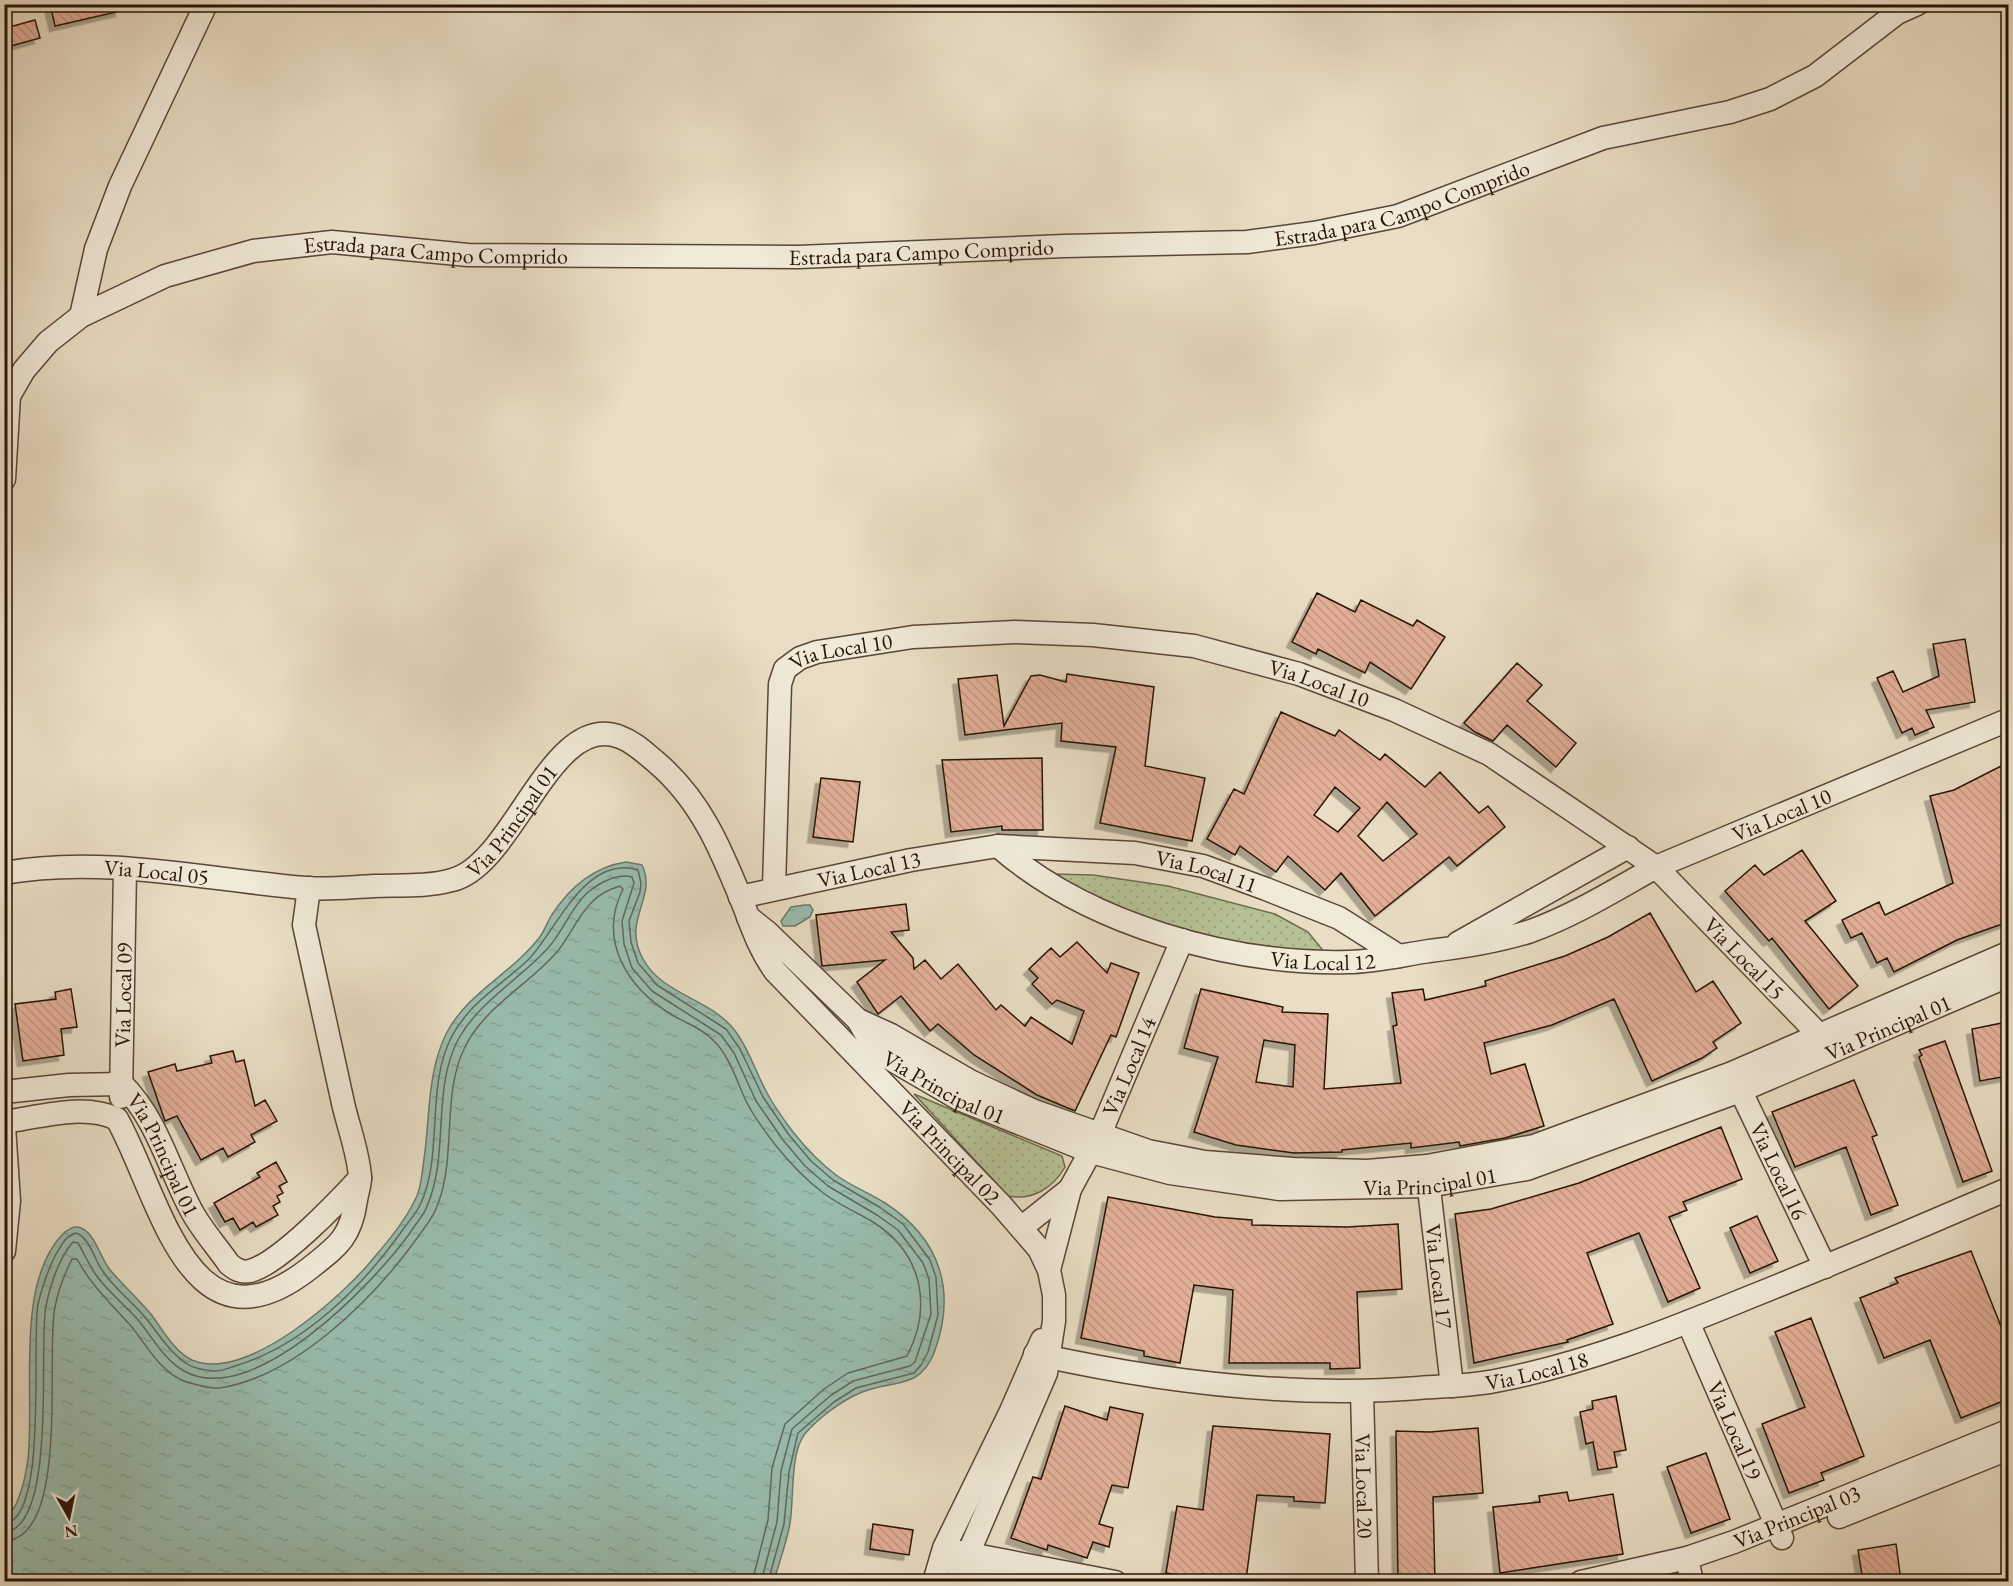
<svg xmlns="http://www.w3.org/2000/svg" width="2013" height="1586" viewBox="0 0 2013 1586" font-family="'EB Garamond',serif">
<defs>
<pattern id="park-dots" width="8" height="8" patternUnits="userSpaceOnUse" patternTransform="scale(1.5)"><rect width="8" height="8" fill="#b6c195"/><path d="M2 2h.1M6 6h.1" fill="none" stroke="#9ca57f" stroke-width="1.8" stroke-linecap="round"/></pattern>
<pattern id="water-ripples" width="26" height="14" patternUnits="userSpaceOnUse" patternTransform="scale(1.5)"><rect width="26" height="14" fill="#99bdae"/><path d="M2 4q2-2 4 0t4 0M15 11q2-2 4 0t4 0" fill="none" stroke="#84a294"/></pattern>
<pattern id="building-back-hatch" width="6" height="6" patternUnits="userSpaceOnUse" patternTransform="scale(1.5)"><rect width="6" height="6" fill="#e3af99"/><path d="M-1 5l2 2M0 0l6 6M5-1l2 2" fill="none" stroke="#c39682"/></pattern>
<filter id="shadow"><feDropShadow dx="-5.5" dy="5.5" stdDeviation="0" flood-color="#0004"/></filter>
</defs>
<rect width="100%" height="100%" fill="#e9dec5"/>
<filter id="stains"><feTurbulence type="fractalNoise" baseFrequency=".00333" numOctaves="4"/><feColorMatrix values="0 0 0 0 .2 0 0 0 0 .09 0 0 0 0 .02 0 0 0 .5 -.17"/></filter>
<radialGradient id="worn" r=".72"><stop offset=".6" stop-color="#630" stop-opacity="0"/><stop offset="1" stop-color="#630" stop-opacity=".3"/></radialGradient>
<!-- park -->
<path fill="url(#park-dots)" stroke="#6f6a4e" stroke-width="1.5" d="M1054,874L1093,875L1168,886L1275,914L1308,932L1326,954C1232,947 1134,926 1054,874Z
M914,1094L1062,1156L1065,1167C1053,1188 1032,1201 1008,1196Z"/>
<!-- water -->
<path fill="url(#water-ripples)" stroke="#6c796b" stroke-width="1.5" d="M626,862L642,865C658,898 621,919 643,959C662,994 707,998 732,1027C748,1046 755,1071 767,1093C774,1106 784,1120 793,1132C805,1147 820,1163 836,1175C851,1186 869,1193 885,1203C941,1239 957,1292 934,1353C919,1391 891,1379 860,1393C841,1401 817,1419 804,1435C790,1454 794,1500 790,1523C787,1542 779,1562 774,1581H5C4,1563 1,1542 4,1524C6,1516 14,1510 17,1502C23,1488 26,1474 28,1459C35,1395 15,1287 61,1236C66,1230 75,1224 83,1229C96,1236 101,1260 111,1271C123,1285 137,1298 150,1313C162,1328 173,1351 192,1360C246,1384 346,1294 377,1254C390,1239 405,1220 414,1202C421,1190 422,1173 424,1159C430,1118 427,1073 446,1034C467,993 511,974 539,938C544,932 547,923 551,916C569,888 593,867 626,862Z
M805,905H810L813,910L810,917L795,926H783L781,921L791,907Z"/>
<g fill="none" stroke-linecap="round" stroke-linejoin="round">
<!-- shore -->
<path stroke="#60685a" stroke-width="1.5" d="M4,1524C49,1520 31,1338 38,1304C42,1288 48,1270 55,1256C61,1246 65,1236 76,1233C90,1238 94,1259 102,1270C113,1287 131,1301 145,1317C158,1333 169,1352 187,1364C193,1368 205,1370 213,1371C220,1372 228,1368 235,1366C303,1346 362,1287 402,1231C408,1222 416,1214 420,1205C444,1156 425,1087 452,1036C470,1002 503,984 529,959C556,931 586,853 638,870L641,883L640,892L629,921L631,942L638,963L657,985L726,1029L740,1049L763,1097L789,1135L811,1161L833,1180L881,1208L903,1224L930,1260L936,1277L938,1315L928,1352L921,1365L914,1373L856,1388L834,1402L798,1433L789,1472L784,1524L768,1582
M4,1532C58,1529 38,1343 46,1306C50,1285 59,1258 73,1242L78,1243C84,1253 89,1265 96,1275C108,1292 125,1305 139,1321C153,1338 164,1360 184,1371C253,1410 374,1283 410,1233C415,1224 424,1216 427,1206C450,1154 431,1089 459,1038C480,1001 520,979 548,948C563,932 570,909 587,893C599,883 617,873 632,877L634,883L622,921L624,944L632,968L652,991L721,1035L734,1053L756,1101L783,1140L805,1166L828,1186L877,1215L898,1230L923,1263L929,1279L931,1314L915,1362L910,1366L853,1381L830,1396L792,1429L781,1471L777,1522L761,1582
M4,1541C71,1539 45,1350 55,1307C58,1291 65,1273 72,1259H77C91,1285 111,1304 131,1326C146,1344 160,1372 184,1381C194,1384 209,1389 219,1388C295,1377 372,1300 415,1241C421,1232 430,1222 435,1211C459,1159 439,1094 467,1043C488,1005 529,984 556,953C570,937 577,916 593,901C600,894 610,889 620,886L623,889C597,941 628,988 672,1015C686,1023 703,1029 714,1041C730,1057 737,1082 746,1101C754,1117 766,1133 777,1147C790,1163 805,1179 822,1192C837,1204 856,1212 873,1222C922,1253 933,1306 907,1356L848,1373L824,1389L785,1424L772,1468L768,1520L752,1582"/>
</g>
<!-- building -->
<path fill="url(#building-back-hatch)" stroke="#281306" stroke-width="1.5" fill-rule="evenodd" filter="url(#shadow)" d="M50,4H120L121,11L55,26Z
M35,20L40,38L11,46L6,28Z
M1317,593L1355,612L1361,600L1413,626L1417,620L1445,637L1411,689L1370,662L1365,673L1318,649L1316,654L1292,642Z
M1965,639L1975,702L1926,710L1934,727L1915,735L1912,728L1902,733L1877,678L1893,671L1903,692L1939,676L1933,644Z
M1517,663L1542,685L1527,701L1576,743L1556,767L1507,725L1493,741L1475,732L1464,723Z
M1067,674L1154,687L1145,766L1205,778L1192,841L1100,823L1116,747L1061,741L1062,723L965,735L958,679L997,675L1004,726L1031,676L1040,675L1066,682Z
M1281,712L1335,736L1339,730L1380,760L1385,754L1425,787L1440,772L1479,813L1488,806L1505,827L1457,866L1449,857L1375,916L1341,873L1325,890L1288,856L1276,872L1240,846L1235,855L1207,839L1234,789L1244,794ZM1335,787L1360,808L1338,832L1314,815ZM1387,802L1417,834L1383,861L1358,836Z
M1042,758L1043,830H1002V826L951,832L942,760Z
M2003,765L2008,776V922L1957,940L1894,972L1887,958L1877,963L1862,933L1851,938L1842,920L1879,902L1885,915L1953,883L1930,796L1954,790Z
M821,778L860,782L853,842L813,837Z
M1802,850L1836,901L1805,921L1858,986L1829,1009L1772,938L1769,941L1725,891L1755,865L1764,875Z
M906,904L909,930L891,932L913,958L914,969L925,960L941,979L958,964L996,1010L1001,1005L1025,1026L1031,1017L1072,1044L1084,1011L1057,1000L1052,1004L1032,984L1038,978L1029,969L1051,948L1060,957L1077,942L1107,973L1111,963L1139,973L1116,1037L1111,1035L1075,1111L1037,1095L974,1055L938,1024L930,1031L901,996L878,1014L857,982L885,960L822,966L816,915Z
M1650,913L1696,992L1713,981L1741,1023L1713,1042L1717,1048L1702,1058L1652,1081L1614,999L1552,1025L1484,1043L1491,1074L1525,1064L1544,1126L1505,1138L1460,1146L1459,1142L1411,1148V1143L1342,1150V1152L1294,1153L1236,1145L1194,1132L1218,1057L1184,1048L1201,989L1283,1007L1282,1012L1328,1014L1324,1089L1401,1083L1393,1026L1397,1025L1392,993L1423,989L1425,1000L1486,986L1485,981L1565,956L1608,937ZM1264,1040L1295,1045L1293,1087L1256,1082Z
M71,989L77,1027L61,1029L64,1055L23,1061L15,1004L56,999L55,992Z
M2002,1023L2008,1076L1980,1081L1972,1029Z
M1945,1041L1992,1171L1963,1182L1919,1057L1922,1055L1919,1050Z
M233,1051L236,1062L244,1060L255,1106L265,1100L277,1121L251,1135L255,1142L228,1157L223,1148L201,1160L177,1116L165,1121L148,1072L175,1064L177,1071L212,1063L210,1056Z
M1854,1080L1877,1135L1872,1137L1898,1205L1871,1215L1846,1147L1795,1167L1772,1112Z
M1721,1127L1742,1179L1683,1202L1687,1210L1669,1217L1700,1288L1668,1302L1639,1233L1587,1253L1613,1324L1567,1340L1568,1342L1474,1363L1455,1214L1491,1209L1579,1183Z
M276,1162L287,1182L279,1186L283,1193L277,1196L280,1202L273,1206L278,1215L256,1227L253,1222L240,1230L233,1218L225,1222L214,1203L260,1177L257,1173Z
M1108,1197L1215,1217L1252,1220V1225L1347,1227L1398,1224L1402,1289L1357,1292L1360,1368L1330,1369V1363H1229L1233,1290L1194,1285L1180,1363L1144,1356V1351L1081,1338Z
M1757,1216L1778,1261L1750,1273L1730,1228Z
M1971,1251L2008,1344V1399L1961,1418L1930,1340L1884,1358L1860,1298L1898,1283L1895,1278Z
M1811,1318L1864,1456L1821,1473L1824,1480L1789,1493L1762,1424L1805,1407L1775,1332Z
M1616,1396L1626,1450L1614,1452L1617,1467L1598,1470L1593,1442L1586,1444L1580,1412L1593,1409L1592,1401Z
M1065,1406L1107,1420L1110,1407L1143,1414L1128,1488L1112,1485L1099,1524L1113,1528L1109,1547L1093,1542L1087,1558L1048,1545L1047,1550L1011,1538L1033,1477L1041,1479Z
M1213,1426L1330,1434L1325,1503L1294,1501V1497L1257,1495L1246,1580L1202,1574L1201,1579L1166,1573L1177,1506L1203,1510Z
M1478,1428L1483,1493L1433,1497L1435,1581H1398L1396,1431L1430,1432Z
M1706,1453L1730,1519L1691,1533L1667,1467Z
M1567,1492L1569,1501L1613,1494L1623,1554L1500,1573L1493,1507L1540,1502L1539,1496Z
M873,1524L913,1530L909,1555L870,1549Z
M1896,1544L1901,1581H1863L1858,1550Z"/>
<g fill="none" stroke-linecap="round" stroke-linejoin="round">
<!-- street casing -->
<g stroke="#584636" stroke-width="25">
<g id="street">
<path d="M81,316L96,249L120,186L206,4"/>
<path id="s1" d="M4,479L9,396L24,370L48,342L81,316L165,276L253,251L332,242L468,255L798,257L1064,246L1247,242L1314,233L1398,216L1603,138L1730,112L1770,99L1815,76L1897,13L1917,4"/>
<path id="s2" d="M998,846C1087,924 1231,965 1348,962C1374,962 1402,955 1429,951C1464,947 1497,942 1531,931C1575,915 1615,890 1656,867L1827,1043"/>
<path id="s3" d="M4,873C103,855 207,880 306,888C328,890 352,887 374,886C400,885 427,887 452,880C514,865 551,710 620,737C634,742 645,753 656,762C702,801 722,852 744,906C753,930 760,950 775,971L1001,1205L1039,1249L1049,1270L1054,1295V1321L1046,1373L956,1582"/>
<path id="s4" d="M774,888L780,684L785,669L800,658L817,652L913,637L1015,632L1093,635L1194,646L1299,674L1394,710L1489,754L1656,867L2008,720"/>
<path id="s5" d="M740,897L911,860L998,846L1135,853L1203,866L1266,889L1339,918L1399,956"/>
<path id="s6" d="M748,917L767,932L858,1020L875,1050L959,1099L1091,1152L1170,1173L1279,1189L1428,1186L1527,1169L1740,1091L2008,976"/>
<path d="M1458,943L1628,847"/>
<path d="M858,1020L891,1035L970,1081L1034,1111L1148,1151L1205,1162L1293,1169L1367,1171L1427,1166L1534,1146L1732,1073L2008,953"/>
<path id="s7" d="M1734,1077L1825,1267"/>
<path id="s8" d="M4,1092L69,1085L122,1084C156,1118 168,1165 189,1206C199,1227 216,1245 229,1264C235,1269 241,1273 250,1271C280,1263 338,1202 360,1178"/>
<path id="s9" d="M121,1097L125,869"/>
<path d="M4,1122C40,1117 84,1103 117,1119C161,1198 189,1363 310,1268C338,1246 351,1237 356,1200C357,1193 360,1185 360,1178C359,1154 348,1126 343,1103C330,1044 317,984 304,925L309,888"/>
<path d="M4,1126L9,1201L4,1251"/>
<path id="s10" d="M1427,1171L1452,1386"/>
<path d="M1021,1228L1070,1189"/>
<path id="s11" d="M1049,1270L1070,1189L1100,1134L1182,940"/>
<path id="s12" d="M1688,1322L1782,1538"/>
<path id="s13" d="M1035,1354C1161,1382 1290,1398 1419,1388C1444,1386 1470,1386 1495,1381C1584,1364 1667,1331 1750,1297C1837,1262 1923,1226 2008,1189"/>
<path id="s14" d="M1362,1392L1367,1582"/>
<path d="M1839,1517L2008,1449"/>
<path d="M954,1551L1115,1582"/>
<path d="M1687,1558L1692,1582"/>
<path d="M959,1568L1022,1582"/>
<path d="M934,1582L944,1548L1011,1411L1042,1340"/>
<path id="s15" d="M1581,1582L1687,1558L1734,1542L2008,1431"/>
</g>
</g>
<!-- street -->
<use href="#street" stroke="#f1ead9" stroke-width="22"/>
</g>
<g text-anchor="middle" stroke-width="4.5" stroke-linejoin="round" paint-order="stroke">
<!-- street labels -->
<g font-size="22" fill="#281306" stroke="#f1ead9">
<text dy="8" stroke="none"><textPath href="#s1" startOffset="1532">Estrada para Campo Comprido</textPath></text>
<text dy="8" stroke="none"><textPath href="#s1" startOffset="560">Estrada para Campo Comprido</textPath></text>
<text dy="8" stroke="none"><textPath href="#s1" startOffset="1046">Estrada para Campo Comprido</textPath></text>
<text dy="8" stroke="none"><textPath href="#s4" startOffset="280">Via Local 10</textPath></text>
<text dy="8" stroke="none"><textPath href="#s4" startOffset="766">Via Local 10</textPath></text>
<text dy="8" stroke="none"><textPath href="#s4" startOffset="1288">Via Local 10</textPath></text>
<text dy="8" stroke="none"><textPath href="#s3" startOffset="536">Via Principal 01</textPath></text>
<text dy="8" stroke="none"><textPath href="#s5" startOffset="132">Via Local 13</textPath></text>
<text dy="8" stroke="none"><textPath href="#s5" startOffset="474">Via Local 11</textPath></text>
<text dy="8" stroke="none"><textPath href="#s3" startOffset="153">Via Local 05</textPath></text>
<text dy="8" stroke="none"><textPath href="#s2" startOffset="351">Via Local 12</textPath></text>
<text dy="8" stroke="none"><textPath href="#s2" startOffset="830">Via Local 15</textPath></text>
<text dy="8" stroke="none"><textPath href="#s9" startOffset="102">Via Local 09</textPath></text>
<text dy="8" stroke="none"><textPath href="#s6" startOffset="1254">Via Principal 01</textPath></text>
<text dy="8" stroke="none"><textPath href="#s11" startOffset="220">Via Local 14</textPath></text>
<text dy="8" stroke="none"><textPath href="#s6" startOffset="264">Via Principal 01</textPath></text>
<text dy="8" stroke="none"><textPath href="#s3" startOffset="1222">Via Principal 02</textPath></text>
<text dy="8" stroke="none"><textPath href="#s8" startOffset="201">Via Principal 01</textPath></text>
<text dy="8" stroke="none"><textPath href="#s7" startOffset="104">Via Local 16</textPath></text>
<text dy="8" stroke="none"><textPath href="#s6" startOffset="768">Via Principal 01</textPath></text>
<text dy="8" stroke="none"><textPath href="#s10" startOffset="106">Via Local 17</textPath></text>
<text dy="8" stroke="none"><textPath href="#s13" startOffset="506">Via Local 18</textPath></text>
<text dy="8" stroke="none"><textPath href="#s12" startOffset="118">Via Local 19</textPath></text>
<text dy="8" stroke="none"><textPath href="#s14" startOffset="94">Via Local 20</textPath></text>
<text dy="8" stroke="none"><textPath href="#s15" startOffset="226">Via Principal 03</textPath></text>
</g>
</g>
<!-- margin -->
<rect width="2013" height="1586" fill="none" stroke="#e9dec5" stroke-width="24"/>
<rect x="6" y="6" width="2001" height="1574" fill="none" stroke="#281306" stroke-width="3"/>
<rect x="12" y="12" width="1989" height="1562" fill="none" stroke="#281306" stroke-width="1.5"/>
<!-- north arrow -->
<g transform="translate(69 1517) rotate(171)" stroke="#f1ead9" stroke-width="4.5" paint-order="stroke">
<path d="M0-4.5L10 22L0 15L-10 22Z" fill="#281306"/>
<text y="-9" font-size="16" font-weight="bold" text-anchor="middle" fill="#281306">N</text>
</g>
<rect width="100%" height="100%" filter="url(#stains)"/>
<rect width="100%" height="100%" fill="url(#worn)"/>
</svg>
